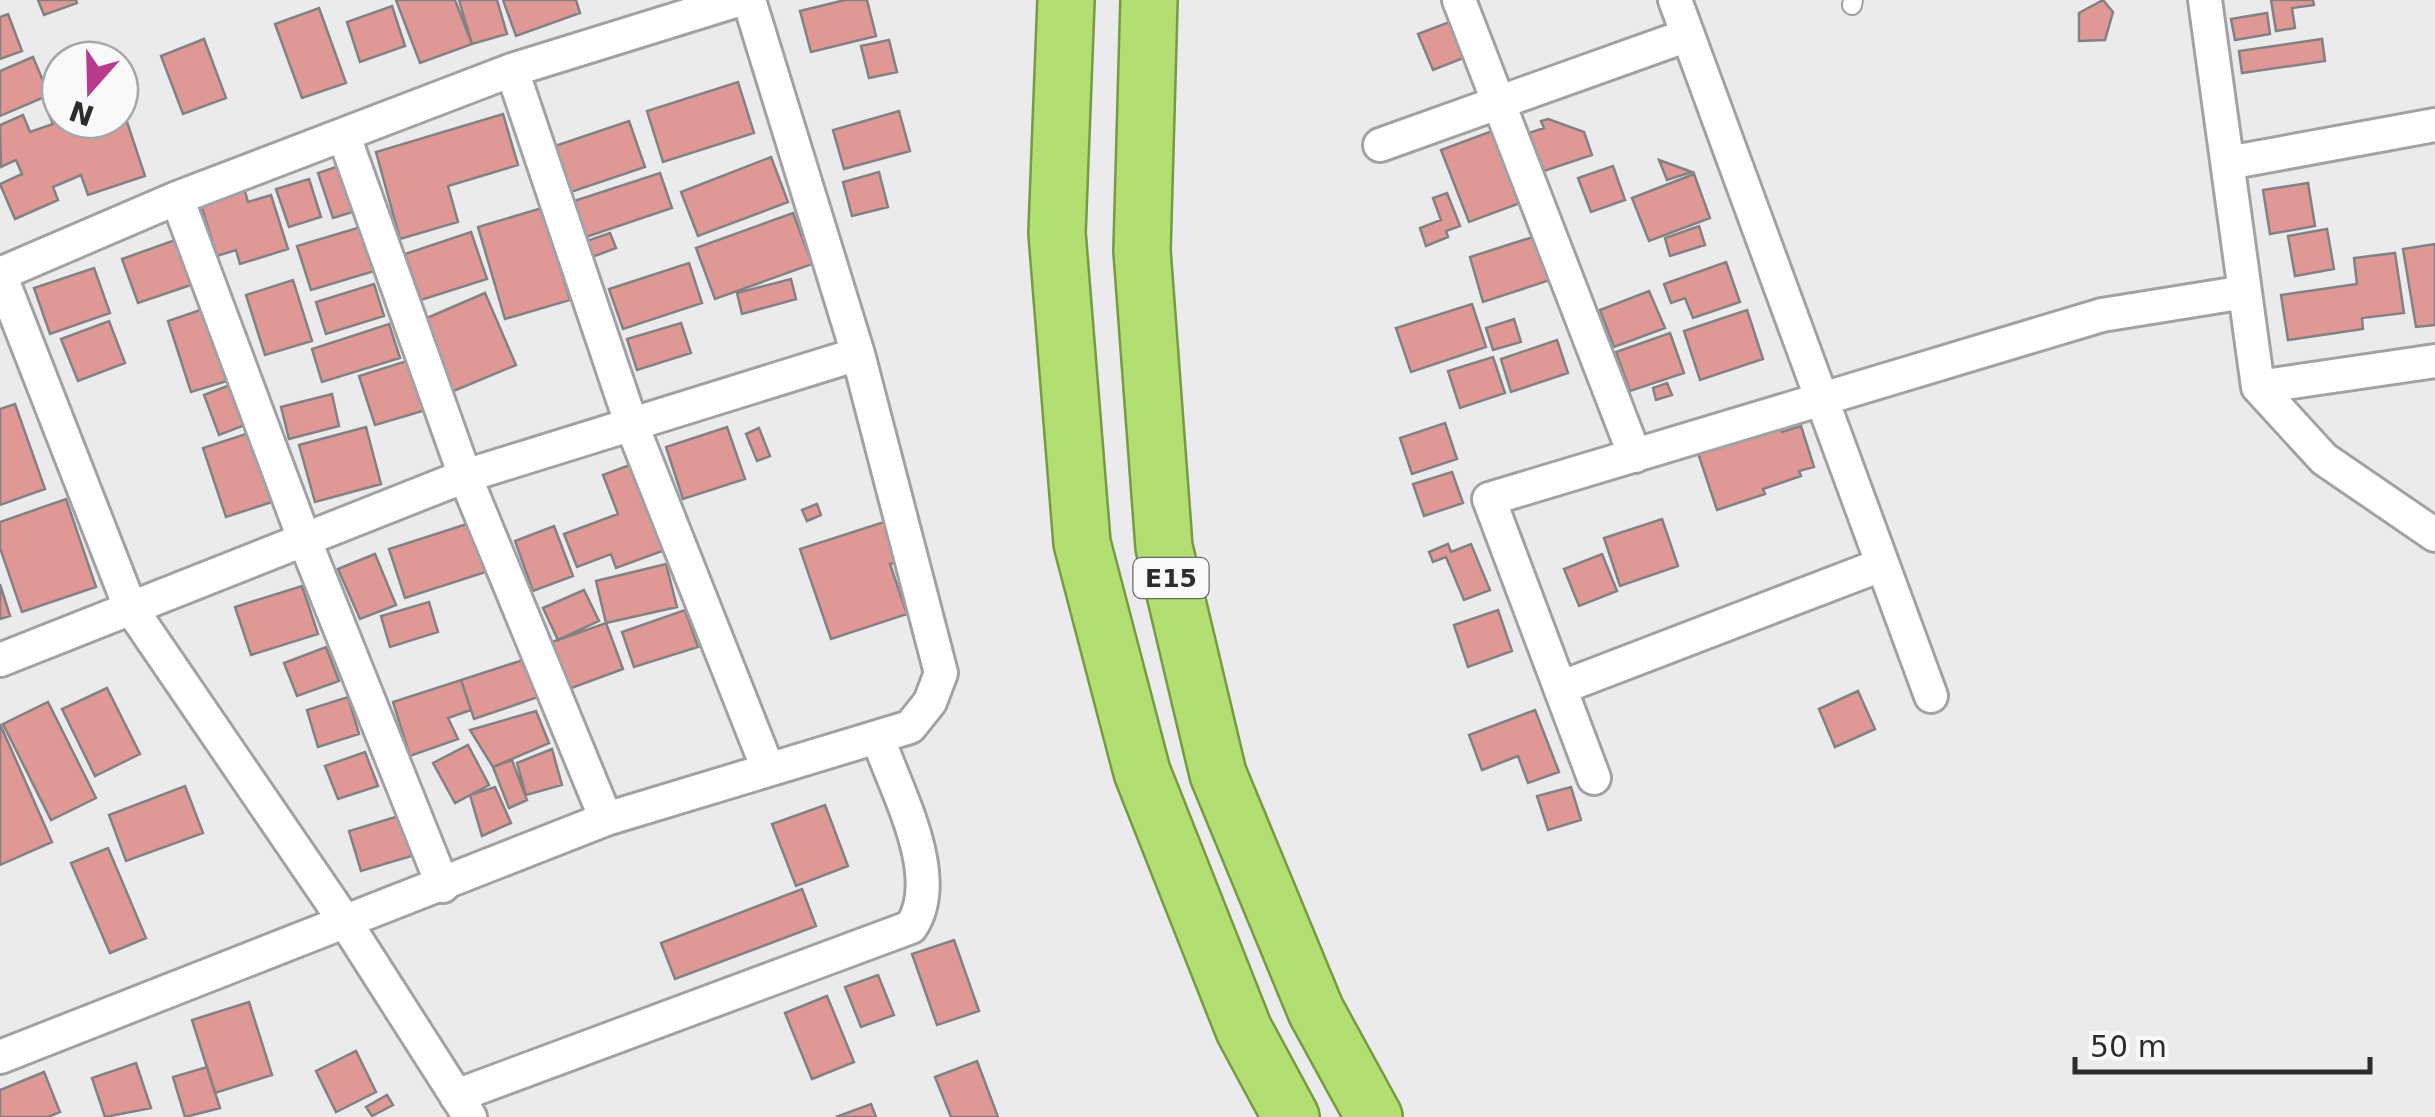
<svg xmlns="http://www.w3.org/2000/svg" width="2435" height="1117" viewBox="0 0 2435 1117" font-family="'DejaVu Sans',sans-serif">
<rect width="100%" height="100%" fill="#ebebed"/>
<!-- building -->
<path fill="#df9896" stroke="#838181" stroke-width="2.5" d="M38,0H76L77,3L44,15Z
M396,0H455L472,44L420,63Z
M459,0H497L507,34L472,44Z
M503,0H576L580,13L516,36Z
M845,0H867L876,36L811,52L800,11Z
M2103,0L2113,12L2105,40L2079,41V13Z
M2271,0H2313L2314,5L2292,8L2295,28L2276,31Z
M392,6L405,46L360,62L347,22Z
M319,8L346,83L302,98L275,24Z
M2267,13L2270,34L2235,40L2231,19Z
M8,14L22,51L0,59V17Z
M1457,19L1471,55L1433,70L1418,34Z
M204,39L226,98L183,114L161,56Z
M2322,39L2325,61L2242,73L2239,51Z
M889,40L897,72L869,78L861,46Z
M33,57L49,95L0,116V71Z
M738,82L754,133L663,162L647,111Z
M60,110V120H120L123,110L145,176L88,195L81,175L53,187L58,200L15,219L0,184L22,174L16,160L1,167L0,125L23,115L30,132L53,124L49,115Z
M899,111L910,151L844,169L833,130Z
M503,114L518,165L448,186L458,222L400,239L376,152Z
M1548,119L1584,132L1592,155L1544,171L1529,133L1544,128L1541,121Z
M629,121L645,167L562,195L546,149Z
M1492,131L1520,203L1469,222L1441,150Z
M771,157L788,202L698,236L681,192Z
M1659,160L1692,172L1667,180Z
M342,165L356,211L333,218L318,173Z
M1613,166L1625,200L1591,212L1578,178Z
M879,172L888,207L852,216L843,182Z
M660,173L672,208L583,238L571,202Z
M1694,174L1710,218L1649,241L1632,198Z
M309,179L321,217L289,227L276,189Z
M2308,183L2315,226L2270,234L2263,190Z
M244,188L248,202L271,195L288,249L240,264L236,250L217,256L200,202Z
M1447,193L1460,226L1446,231L1448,237L1426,246L1420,228L1441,220L1433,198Z
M542,208L570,300L505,319L478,227Z
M793,213L812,264L715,299L696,248Z
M364,226L378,270L311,290L297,246Z
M1699,226L1705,245L1670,256L1665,238Z
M2327,229L2334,269L2295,276L2288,236Z
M471,232L487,279L421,300L405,254Z
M610,233L616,248L587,259L581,243Z
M1536,236L1550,280L1483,302L1470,257Z
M175,240L191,285L138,303L122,259Z
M2435,244V325L2416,327L2403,249Z
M2395,253L2404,313L2362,318L2363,329L2288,340L2281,295L2357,284L2354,258Z
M1726,262L1740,302L1693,318L1685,298L1671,303L1664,284Z
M689,263L702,303L623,329L609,289Z
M94,268L110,313L50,334L34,288Z
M791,279L796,299L742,314L737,293Z
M293,280L312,341L265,355L246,295Z
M374,284L384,316L326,334L316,302Z
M1649,291L1665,328L1614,347L1600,310Z
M485,293L516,365L451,392L420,321Z
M1472,304L1486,347L1411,372L1396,328Z
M203,309L227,381L191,392L168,321Z
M1747,310L1763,359L1700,380L1684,331Z
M1514,319L1521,342L1493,350L1486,328Z
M109,321L125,363L78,381L61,339Z
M681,323L691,353L637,370L627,339Z
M389,324L400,358L322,382L312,349Z
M1670,333L1684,373L1630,391L1616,352Z
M1557,340L1568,373L1511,392L1501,359Z
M1493,357L1505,393L1460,408L1448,371Z
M410,360L426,410L375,425L359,376Z
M235,383L250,423L219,435L204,395Z
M1667,383L1672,395L1656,400L1653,388Z
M332,394L339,426L289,439L281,407Z
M15,404L45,489L0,505V409Z
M1445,423L1457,459L1412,474L1400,438Z
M1801,426L1814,467L1799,471L1801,476L1763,489L1765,494L1717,510L1697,450L1779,427L1782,432Z
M366,427L381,484L315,502L299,445Z
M727,427L745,479L683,499L666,447Z
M759,428L770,456L757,461L746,434Z
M255,431L278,500L226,517L203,448Z
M632,464L665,550L616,568L611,554L577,567L564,534L618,514L603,475Z
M1452,472L1463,503L1424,516L1413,484Z
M66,499L96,587L22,612L0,548V522Z
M817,504L821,515L807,521L802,510Z
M1662,519L1678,566L1620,586L1604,538Z
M476,521L492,570L405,598L389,549Z
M887,521L900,561L890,564L907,614L831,639L800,549Z
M554,526L573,576L533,591L515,541Z
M1448,544L1451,552L1471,544L1490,590L1464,600L1446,557L1433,562L1429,552Z
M375,554L396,605L360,619L338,569Z
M1602,554L1617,591L1579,606L1564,569Z
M666,564L677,607L606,623L596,581Z
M0,584L10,616L0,619Z
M302,586L318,634L251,655L235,607Z
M584,590L599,621L558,640L543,608Z
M429,602L438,632L390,647L381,616Z
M685,610L698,647L634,667L622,632Z
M1498,610L1512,651L1468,667L1454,625Z
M606,623L623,669L569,689L552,642Z
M326,647L339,681L297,696L284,663Z
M526,659L538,697L474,719L461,680Z
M461,680L471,710L448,718L458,739L410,756L393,702Z
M107,688L140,754L95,776L62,709Z
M1858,691L1875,729L1835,747L1819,709Z
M348,697L359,734L318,747L307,710Z
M48,702L96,798L51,820L3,724Z
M1535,710L1559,772L1528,783L1518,756L1482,770L1469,735Z
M536,711L549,743L493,767L470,730Z
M0,724L52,842L0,865Z
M468,745L489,785L455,803L433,763Z
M552,749L562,785L526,795L517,763Z
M365,752L378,786L338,799L325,766Z
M512,760L527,800L509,808L493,767Z
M185,786L203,833L126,861L109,815Z
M495,787L511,823L482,836L470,795Z
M1571,787L1581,820L1548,830L1537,796Z
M825,805L848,866L796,886L772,824Z
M402,815L415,855L361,871L349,831Z
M108,848L146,938L110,953L71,863Z
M802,889L816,926L675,979L661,943Z
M954,940L979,1011L937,1025L912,954Z
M878,975L894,1015L861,1027L845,987Z
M827,996L854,1062L812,1079L785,1013Z
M249,1002L272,1075L215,1093L192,1020Z
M356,1051L376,1092L336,1112L316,1071Z
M977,1061L998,1117H951L935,1077Z
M136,1063L151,1108L105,1117L92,1078Z
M207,1067L220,1108L185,1117L173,1077Z
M44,1072L60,1112L48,1117H0V1090Z
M387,1095L393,1105L372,1116L366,1107Z
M871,1104L876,1117H836Z"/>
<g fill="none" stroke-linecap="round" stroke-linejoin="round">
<!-- service casing -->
<g stroke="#a2a2a4" stroke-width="22">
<path id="service" d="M1852,5L1853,0"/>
</g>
<!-- minor casing -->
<g stroke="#a2a2a4" stroke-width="38">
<path id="minor" d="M1459,0L1635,456
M1675,0L1931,696
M2205,0L2258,387L2435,361
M512,70L631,423L768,769
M344,136L465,476L606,819
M1380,145L1688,35
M2228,163L2435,125
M177,198L303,536L443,886
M0,274L130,607L346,923L470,1117
M0,274L177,198L512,70L738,0
M2258,387L2324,459L2435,535
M0,660L465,476L858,354
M1560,688L1881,565
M1594,778L1489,499L2102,315L2245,292
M0,1057L606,819L910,727L930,702L941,673L858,354L749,0
M456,1096L911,927C945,877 896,791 878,738"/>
</g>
<!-- trunk casing -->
<g stroke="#779a42" stroke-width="60">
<path id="trunk" d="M1066,0L1057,233L1082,543L1142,772L1244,1030L1291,1117
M1149,0L1142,251L1164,547L1218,774L1316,1011L1374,1117"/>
</g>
<!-- service -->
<use href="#service" stroke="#fff" stroke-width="18"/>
<!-- minor -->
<use href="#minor" stroke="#fff" stroke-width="32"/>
<!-- trunk -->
<use href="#trunk" stroke="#b2de72" stroke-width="55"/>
</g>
<g text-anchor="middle" stroke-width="8" stroke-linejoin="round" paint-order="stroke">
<!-- shield labels -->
<rect fill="#f9f9fb" stroke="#6a6a6b" stroke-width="2.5" x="1133.5" y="558" width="75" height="40" rx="8"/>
<g font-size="25" font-weight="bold" fill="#2c2c2d">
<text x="1171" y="587">E15</text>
</g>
</g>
<!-- north arrow -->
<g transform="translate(90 90) rotate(200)"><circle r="48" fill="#f9f9fb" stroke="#a7a7a9" stroke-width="2.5"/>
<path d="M0-8L18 38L0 25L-18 38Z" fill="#b63b8d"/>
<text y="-15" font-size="28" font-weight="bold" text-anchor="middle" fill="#2c2c2d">N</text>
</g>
<!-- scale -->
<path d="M2075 1057v15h295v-15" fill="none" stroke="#2c2c2d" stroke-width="5"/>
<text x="2090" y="1057" font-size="30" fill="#2c2c2d" stroke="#f9f9fb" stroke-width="8" paint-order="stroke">50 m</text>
</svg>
